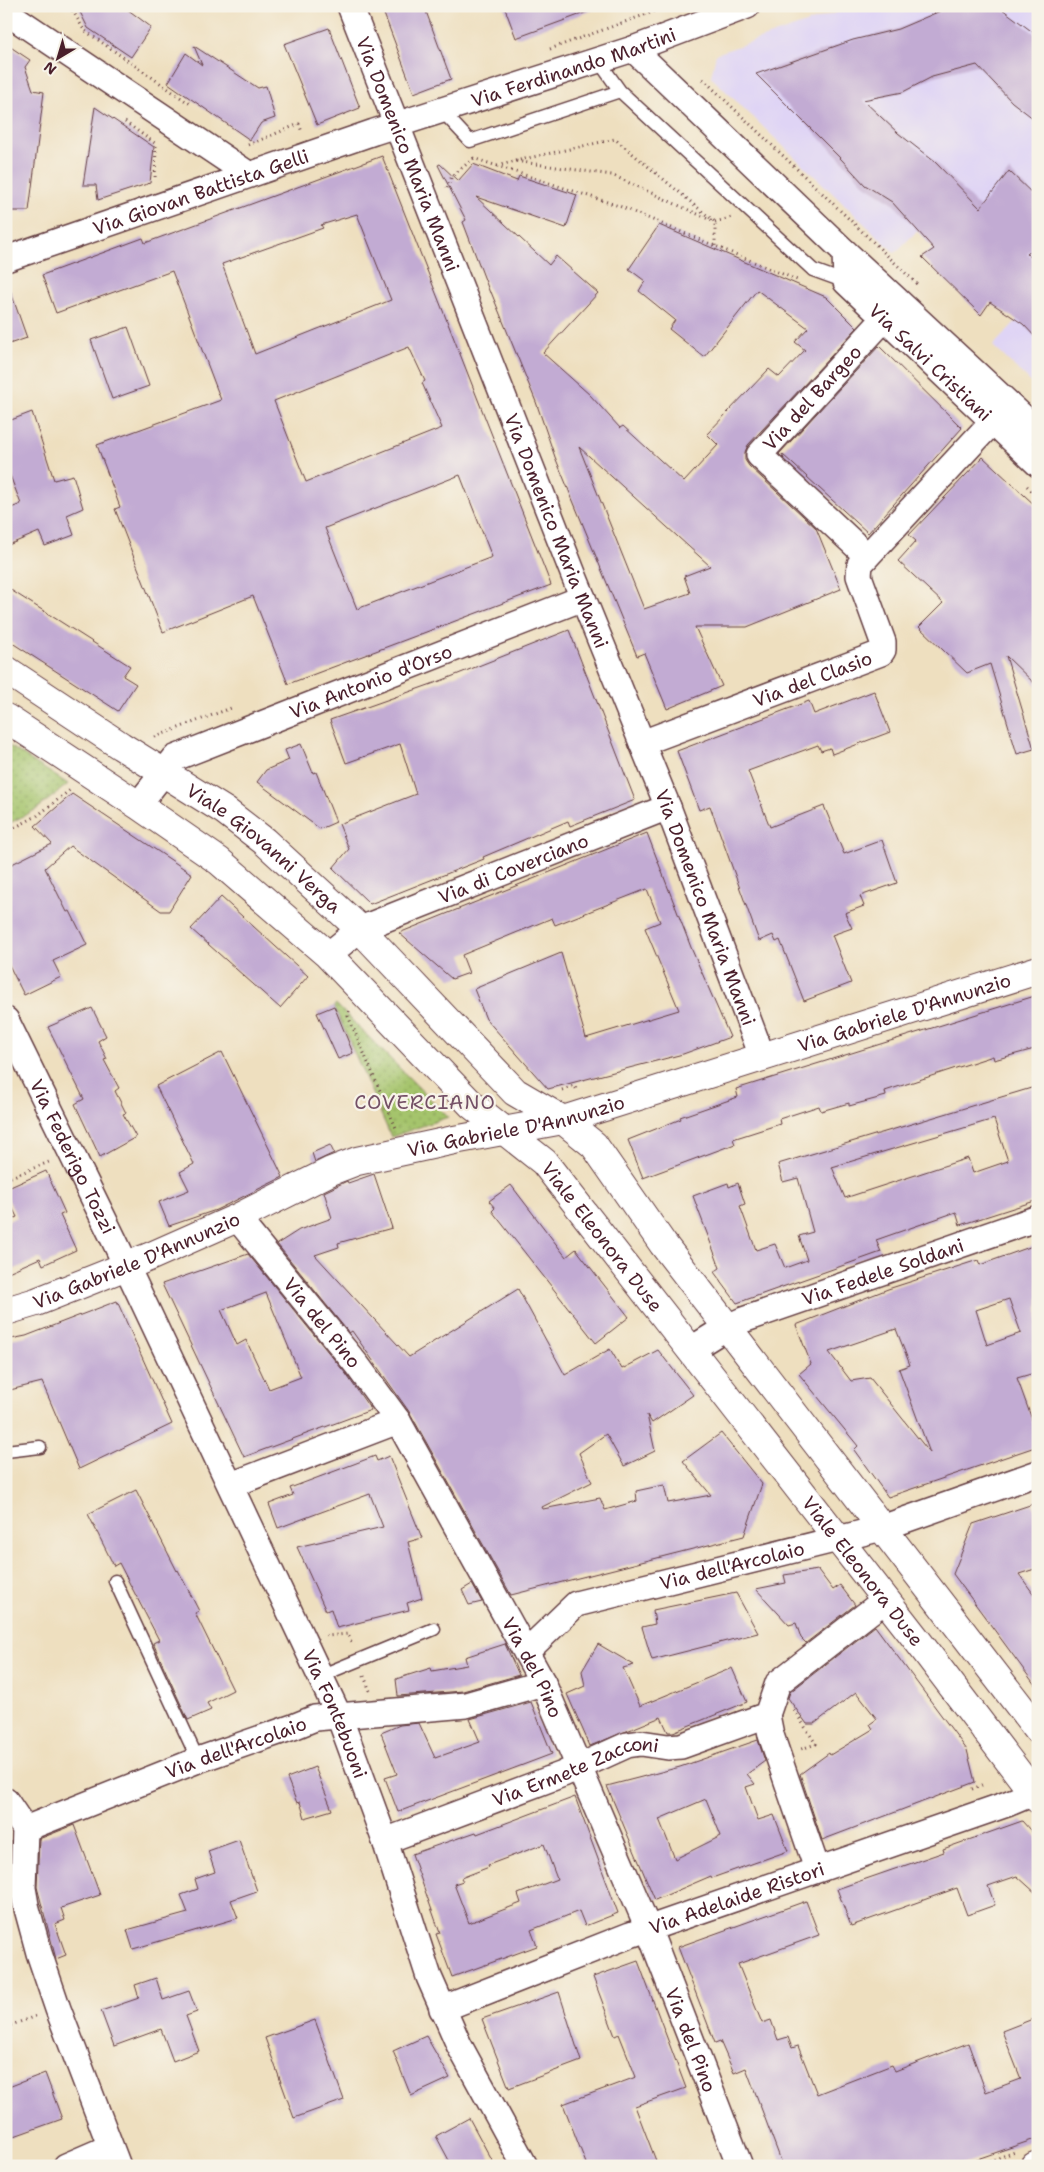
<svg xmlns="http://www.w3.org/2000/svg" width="1044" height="2172" viewBox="0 0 1044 2172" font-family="'Shantell Sans',sans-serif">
<defs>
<pattern id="park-dots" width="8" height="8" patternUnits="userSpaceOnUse" patternTransform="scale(1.25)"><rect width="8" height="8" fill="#a5c46c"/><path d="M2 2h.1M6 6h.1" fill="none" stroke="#889f59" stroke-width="1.8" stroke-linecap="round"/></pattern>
</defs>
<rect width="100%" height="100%" fill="#f7f3e8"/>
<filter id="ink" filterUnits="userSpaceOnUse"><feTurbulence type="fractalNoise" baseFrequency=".02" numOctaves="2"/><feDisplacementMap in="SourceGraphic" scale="10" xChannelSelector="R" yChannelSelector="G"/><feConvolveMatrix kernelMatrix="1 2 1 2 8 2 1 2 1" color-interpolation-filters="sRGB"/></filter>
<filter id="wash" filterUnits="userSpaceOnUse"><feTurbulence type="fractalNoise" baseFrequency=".0096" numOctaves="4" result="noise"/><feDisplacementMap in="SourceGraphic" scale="20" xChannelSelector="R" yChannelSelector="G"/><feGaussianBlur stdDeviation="1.12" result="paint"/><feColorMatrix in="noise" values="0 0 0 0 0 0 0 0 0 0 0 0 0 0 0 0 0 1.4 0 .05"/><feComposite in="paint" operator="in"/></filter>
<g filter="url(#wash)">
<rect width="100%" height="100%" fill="#eedfbf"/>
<!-- built -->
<path fill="#dfd4f5" d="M855,6H1038V389L993,346L1017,320L990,302L981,315L922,257L933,248L917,231L895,253L711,77L716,54Z"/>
<!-- park -->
<path fill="url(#park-dots)" stroke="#78724c" d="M6,744L68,784L37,809L6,825Z
M336,1004L448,1117L391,1137L334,1006Z"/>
<g id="blocks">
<!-- building -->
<path fill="#c2abd3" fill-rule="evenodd" d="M77,6H123L151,27L131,57L88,28Z
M381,6H424L451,79L414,93Z
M504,6H597L598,8L516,38Z
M952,6H998L1038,36V122L1012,102L977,65L932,77L903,92L863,100L898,133L935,162L980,208L1009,171L1038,199V245L1027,254L1038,263V340L1023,324L990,302L981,315L922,257L934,249L892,202L865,185L842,160L756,74L853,40L898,29Z
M329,28L360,108L317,125L284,44Z
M6,44L30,60L25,67L33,90L44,92L29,211H6Z
M194,46L258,88L266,86L275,118L261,123L250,140L168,83L186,53L202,65Z
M95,107L154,147L150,183L98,200L96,185H83Z
M382,156L551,585L288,684L253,596L163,632L115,509L120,507L97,445L221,400L172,271L56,313L42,275L143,238L145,243ZM357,214L391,300L255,354L222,264L323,228L321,225ZM409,347L425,381L422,383L442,428L306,482L274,401ZM460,475L492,557L357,609L325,528Z
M440,164L458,181L473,164L517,181L519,176L577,195L566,228L476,197L549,265L556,256L598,293L543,353L590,395L620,428L623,426L684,482L718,445L707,434L769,369L779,377L805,350L795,342L808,328L757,290L704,357L669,329L675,320L639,291L645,281L629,269L659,225L826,297L857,328L748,445L745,452V460L749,466L816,528L841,589L747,627H695L722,686L667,709L644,653L637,656L555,457L536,402L491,292L490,293L463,222L466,220L438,165ZM579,447L710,566L684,576L690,593L644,609Z
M9,287L27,338L6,345V288Z
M128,327L149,386L112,399L91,340Z
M879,346L962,428L868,533L782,454L784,459L779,454Z
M32,412L54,480L73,475L83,508L67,515L74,535L45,546L39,532L6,546V510L21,504L6,465V422Z
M983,457L1038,508V687L1006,656L1034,749L1017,754L990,664L967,673L919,627L943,603L898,561L916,541L909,535Z
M6,587L130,666L123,676L136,684L118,711L6,639Z
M569,630L635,800L570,826L568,821L483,857L484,859L370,904L333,868L349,849L339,824L416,794L400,744L346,763L330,720L443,680Z
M874,691L890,732L832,754L830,748L821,751L818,745L748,771L770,827L824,806L844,854L882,840L897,883L860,896L864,906L845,913L852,928L832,935L851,983L804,1001L780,940L776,942L773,935L759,941L710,806L699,810L677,751L809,701L814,714Z
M301,744L313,773L316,772L336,822L320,829L257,782L266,770L289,760L285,750Z
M72,794L192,874L169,911H161L70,846L45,868L67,912L70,911L87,945L53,961L61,977L24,995L6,959V867L52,844L35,826Z
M647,833L692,950L730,1037L683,1054L548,1089L486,1019L474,989L561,953L586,1038L679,1010L645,928L660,922L647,889L555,925L552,918L462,955L469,973L452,979L399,933Z
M221,897L308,976L280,1008L191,929Z
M1038,995V1048L994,1060L993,1056L885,1091L886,1096L849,1106V1103L821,1111L819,1106L779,1119L780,1124L733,1139L735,1144L643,1178L628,1140L681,1119L680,1117L738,1097L736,1089Z
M334,1006L353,1053L338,1059L317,1013Z
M92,1008L106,1036L98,1041L107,1059L104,1060L119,1088L115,1091L126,1113L123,1114L136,1137L100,1157L75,1104L84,1099L48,1027Z
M222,1052L283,1177L216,1210L169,1226L159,1202L189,1190L180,1172L194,1164L156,1086Z
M1038,1086V1200L960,1225L956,1212L876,1240L881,1252L737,1303L714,1272L720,1268L693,1196L728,1183L729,1187L738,1183L745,1204L740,1206L756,1250L775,1244L785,1268L807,1260L799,1236L813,1232L798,1178L783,1182L778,1164ZM994,1119L1008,1161L973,1173L968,1158L845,1198L832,1167Z
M330,1145L334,1153L315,1162L312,1153Z
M46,1171L65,1213L60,1215L76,1250L43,1265L40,1258L6,1273V1222L17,1217L6,1195V1189Z
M374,1174L392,1228L338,1243L339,1247L315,1255L409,1357L518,1289L565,1375L610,1349L622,1369L658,1350L693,1395L652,1423L647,1415L655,1451L624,1466L606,1434L579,1453L592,1482L542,1507L543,1509L600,1498L605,1510L637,1501L636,1491L664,1485L668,1503L711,1495L683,1461L721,1433L762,1484L744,1536L511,1595L410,1413L352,1331L349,1333L277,1244L299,1230L332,1218L324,1192L347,1181L348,1183Z
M511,1185L566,1257L576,1249L629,1317L596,1343L492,1211L495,1208L489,1201Z
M1038,1244V1372L1017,1378L1038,1436V1446L888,1497L854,1450L858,1446L799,1374L811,1364L796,1325L888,1289L978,1260L980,1265ZM1009,1299L1021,1333L987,1345L976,1310ZM896,1329L910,1365L899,1369L930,1453L870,1378L851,1381L829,1352Z
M248,1254L346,1374L371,1410L244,1457L162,1284ZM266,1293L301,1377L269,1389L246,1340L237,1345L221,1310Z
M117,1301L172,1424L79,1469L42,1382L6,1391V1340L26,1336Z
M375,1456L377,1461L389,1456L422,1538L408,1542L422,1598L407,1603L409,1610L337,1628L331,1609L326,1611L297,1547L383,1527L370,1494L278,1528L269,1504L293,1495L290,1488Z
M136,1490L177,1571L178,1570L199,1611L195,1613L233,1690L207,1703L211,1710L188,1720L153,1643L159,1640L119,1563L114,1566L88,1514Z
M1033,1504L1038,1515V1568L1019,1574L1038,1600V1689L953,1574L973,1524Z
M818,1570L833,1590L840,1585L855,1605L806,1643L801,1638L796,1623L789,1625L756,1589L786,1583L784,1575Z
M472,1584L482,1602L469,1605L462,1590Z
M736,1593L758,1633L652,1660L642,1627L655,1624L653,1610Z
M875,1626L967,1750L975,1782L822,1840L800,1774L829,1753L830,1755L873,1729L870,1724L877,1719L856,1692L814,1724H807L788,1698L790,1692Z
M505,1644L519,1675L463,1691L398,1696L396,1679L431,1668L432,1671L467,1665L465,1657Z
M598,1644L634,1665L623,1668L640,1706L732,1668L747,1702L673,1732H668L661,1717L590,1746L567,1694L585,1686L582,1671Z
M531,1702L552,1754L398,1812L385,1778L397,1774L381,1733L400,1725L419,1723L435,1758L480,1742L470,1719Z
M758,1740L765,1761L747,1774L755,1784L746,1787L758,1820L774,1815L788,1851L712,1878L711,1876L655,1900L607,1786L680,1767ZM706,1799L721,1836L675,1859L659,1819Z
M315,1767L332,1810L305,1818L300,1802L297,1803L287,1778Z
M575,1797L618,1913L585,1926L579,1911L531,1930L537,1946L452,1977L436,1934L440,1933L412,1854L476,1832L477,1834ZM544,1844L557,1879L518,1894L521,1903L469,1923L454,1884L463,1881L461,1878L489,1867L488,1865Z
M1022,1821L1038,1839V1895L1017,1876L988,1886L995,1905L967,1915L957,1888L851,1926L837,1889L944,1852L943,1849Z
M74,1825L100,1895L61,1908L65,1920L55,1924L66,1955L56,1959L37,1887L39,1839Z
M239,1840L257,1891L231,1900L238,1918L133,1949L127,1930L188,1913L181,1895L198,1889L195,1879L215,1872L208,1851Z
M806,1901L819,1935L738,1964L762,2023L771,2020L778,2040L788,2037L792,2048L798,2046L817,2094L892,2065L895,2071L968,2043L986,2092L1021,2079L1002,2031L1038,2017V2138L957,2166H783L746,2068L734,2073L720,2041L715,2043L678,1947Z
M638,1961L686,2088L635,2106L658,2166H587L563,2104L636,2077L619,2034L615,2036L593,1977Z
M156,1978L163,2000L189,1991L197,2012L186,2016L199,2051L173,2061L161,2029L114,2046L101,2011L139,1998L135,1985Z
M559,1992L581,2061L509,2088L482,2019Z
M315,2020L344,2100L294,2118L265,2038Z
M426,2036L450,2078L411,2096L393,2051Z
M45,2073L62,2119L6,2139V2088Z
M469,2118L495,2166H452L436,2136Z"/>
</g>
</g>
<g filter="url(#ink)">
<use href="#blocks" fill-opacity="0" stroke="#633c41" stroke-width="1"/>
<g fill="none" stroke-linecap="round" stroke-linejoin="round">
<!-- lane casing -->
<g stroke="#633c41" stroke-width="15">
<path id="lane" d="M598,60L620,91
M441,110L470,141L620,91L813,270L846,282
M6,1451L40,1447
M115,1581L198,1760
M320,1676L434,1629"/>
</g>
<!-- street casing -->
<g stroke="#633c41" stroke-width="28">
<g id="street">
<path id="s1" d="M350,6L574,576L668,807L762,1056"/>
<path d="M6,12L248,174"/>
<path id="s2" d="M633,49L845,252L846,282L1038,464"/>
<path d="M845,252L1038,431"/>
<path id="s3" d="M6,259L374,132L633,49L747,6"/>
<path id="s4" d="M867,556L759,455L884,319"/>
<path id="s5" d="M642,743L881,653L883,650V642L859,576L860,564L993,421"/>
<path id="s6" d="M138,805L175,758L583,598"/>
<path id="s7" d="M328,955L360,929L668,807"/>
<path id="s8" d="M6,1020L114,1240L339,1716L385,1841L429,1977L459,2045L525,2166"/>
<path id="s9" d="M237,1218L357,1365L398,1421L543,1683L648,1928L740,2166"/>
<path id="s10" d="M690,1350L727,1327L743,1320L1038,1218"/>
<path d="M231,1485L398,1421"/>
<path id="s11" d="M526,1652L576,1604L882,1528L1038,1473"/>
<path d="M767,1715L771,1735L817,1869"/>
<path d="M6,1801L25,1829L23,1888L26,1905L39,1953L58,2009L118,2166"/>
<path id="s12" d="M25,1829L198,1760L293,1727L315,1718L466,1705L543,1683"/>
<path id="s13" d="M385,1841L563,1774L627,1745L641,1743L668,1747L681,1746L767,1715L778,1683L885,1600"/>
<path id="s14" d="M442,2009L630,1935L1007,1804L1038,1791"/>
<path d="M66,2166L110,2147"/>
</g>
</g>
<!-- secondary casing -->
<g stroke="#633c41" stroke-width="30">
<g id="secondary">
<path id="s15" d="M6,670L121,746L225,811L264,841L360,929L515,1092L563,1120L594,1145L663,1244L1038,1730"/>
<path id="s16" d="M6,718L138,805L219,861L328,955L472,1105L544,1162L917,1640L1038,1799"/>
<path id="s17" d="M6,1311L36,1302L149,1257L237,1218L331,1171L357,1161L454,1140L563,1120L1038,970"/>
<path d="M1035,2166L1038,2165"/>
</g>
</g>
<!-- path -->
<path stroke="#633c41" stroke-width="3" stroke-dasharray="1 4" stroke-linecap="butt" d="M70,6L84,30L190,104
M550,49L669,6
M703,79L919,286
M125,122L156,144L155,180
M248,145L299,124L302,132
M473,158L619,206L797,280
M515,161L615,139L715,222V246
M497,166L515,161L612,175L715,222L731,218
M447,188L452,176L474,158
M1027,486L1038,496
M155,737L231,708
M6,832L37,816L70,790
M349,1011L348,1016L396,1128
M562,1090L574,1086L578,1091
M6,1179L49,1162
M326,1635L327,1636L348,1634L352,1645
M364,1676L370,1691
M794,1710L816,1744L801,1749
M972,1789L982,1785
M6,2027L36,2016
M975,2166L1015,2152"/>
<!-- lane -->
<use href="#lane" stroke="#fff" stroke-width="12"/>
<!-- street -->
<use href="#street" stroke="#fff" stroke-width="25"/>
<!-- secondary -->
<use href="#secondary" stroke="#fff" stroke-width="28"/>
</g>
</g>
<g text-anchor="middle" stroke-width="4.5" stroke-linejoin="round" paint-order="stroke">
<!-- street labels -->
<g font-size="19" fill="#4a1f2b" stroke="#f7f3e8">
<text dy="7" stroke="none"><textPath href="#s3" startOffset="599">Via Ferdinando Martini</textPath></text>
<text dy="7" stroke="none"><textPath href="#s1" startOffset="159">Via Domenico Maria Manni</textPath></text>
<text dy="7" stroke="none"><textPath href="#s3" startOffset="206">Via Giovan Battista Gelli</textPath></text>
<text dy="7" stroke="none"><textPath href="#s2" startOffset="440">Via Salvi Cristiani</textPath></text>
<text dy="7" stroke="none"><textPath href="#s4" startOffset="226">Via del Bargeo</textPath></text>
<text dy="7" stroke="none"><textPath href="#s1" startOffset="564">Via Domenico Maria Manni</textPath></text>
<text dy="7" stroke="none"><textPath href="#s5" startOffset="182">Via del Clasio</textPath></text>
<text dy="7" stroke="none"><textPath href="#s6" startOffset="270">Via Antonio d'Orso</textPath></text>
<text dy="7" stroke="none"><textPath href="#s15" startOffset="314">Viale Giovanni Verga</textPath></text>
<text dy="7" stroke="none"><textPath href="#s7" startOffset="206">Via di Coverciano</textPath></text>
<text dy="7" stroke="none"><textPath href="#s1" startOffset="969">Via Domenico Maria Manni</textPath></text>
<text dy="7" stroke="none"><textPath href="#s17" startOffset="950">Via Gabriele D'Annunzio</textPath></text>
<text dy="7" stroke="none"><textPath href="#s17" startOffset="545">Via Gabriele D'Annunzio</textPath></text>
<text dy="7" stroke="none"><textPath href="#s8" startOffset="152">Via Federigo Tozzi</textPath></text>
<text dy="7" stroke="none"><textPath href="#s16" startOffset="795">Viale Eleonora Duse</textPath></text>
<text dy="7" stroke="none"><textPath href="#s17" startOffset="140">Via Gabriele D'Annunzio</textPath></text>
<text dy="7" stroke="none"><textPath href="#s10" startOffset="209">Via Fedele Soldani</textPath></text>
<text dy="7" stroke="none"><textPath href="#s9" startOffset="135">Via del Pino</textPath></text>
<text dy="7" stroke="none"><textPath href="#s11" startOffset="230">Via dell'Arcolaio</textPath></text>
<text dy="7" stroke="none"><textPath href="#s16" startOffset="1219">Viale Eleonora Duse</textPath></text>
<text dy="7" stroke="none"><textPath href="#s9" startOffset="540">Via del Pino</textPath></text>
<text dy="7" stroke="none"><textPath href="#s8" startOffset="768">Via Fontebuoni</textPath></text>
<text dy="7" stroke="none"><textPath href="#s12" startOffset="226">Via dell'Arcolaio</textPath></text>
<text dy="7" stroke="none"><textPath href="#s13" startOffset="204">Via Ermete Zacconi</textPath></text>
<text dy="7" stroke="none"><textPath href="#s14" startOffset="315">Via Adelaide Ristori</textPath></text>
<text dy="7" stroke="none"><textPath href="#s9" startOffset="945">Via del Pino</textPath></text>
</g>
<!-- neighbourhood labels -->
<g font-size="20" letter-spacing="1" fill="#745066" stroke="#f7f3e8">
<text x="425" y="1109">COVERCIANO</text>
</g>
</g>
<!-- margin -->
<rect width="1044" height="2172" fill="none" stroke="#f7f3e8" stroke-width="25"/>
<!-- north arrow -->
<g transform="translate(58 58) rotate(218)" stroke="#f7f3e8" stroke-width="4" paint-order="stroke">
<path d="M0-4L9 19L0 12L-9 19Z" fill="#4a1f2b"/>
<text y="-8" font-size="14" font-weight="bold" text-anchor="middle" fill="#4a1f2b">N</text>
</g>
</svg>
